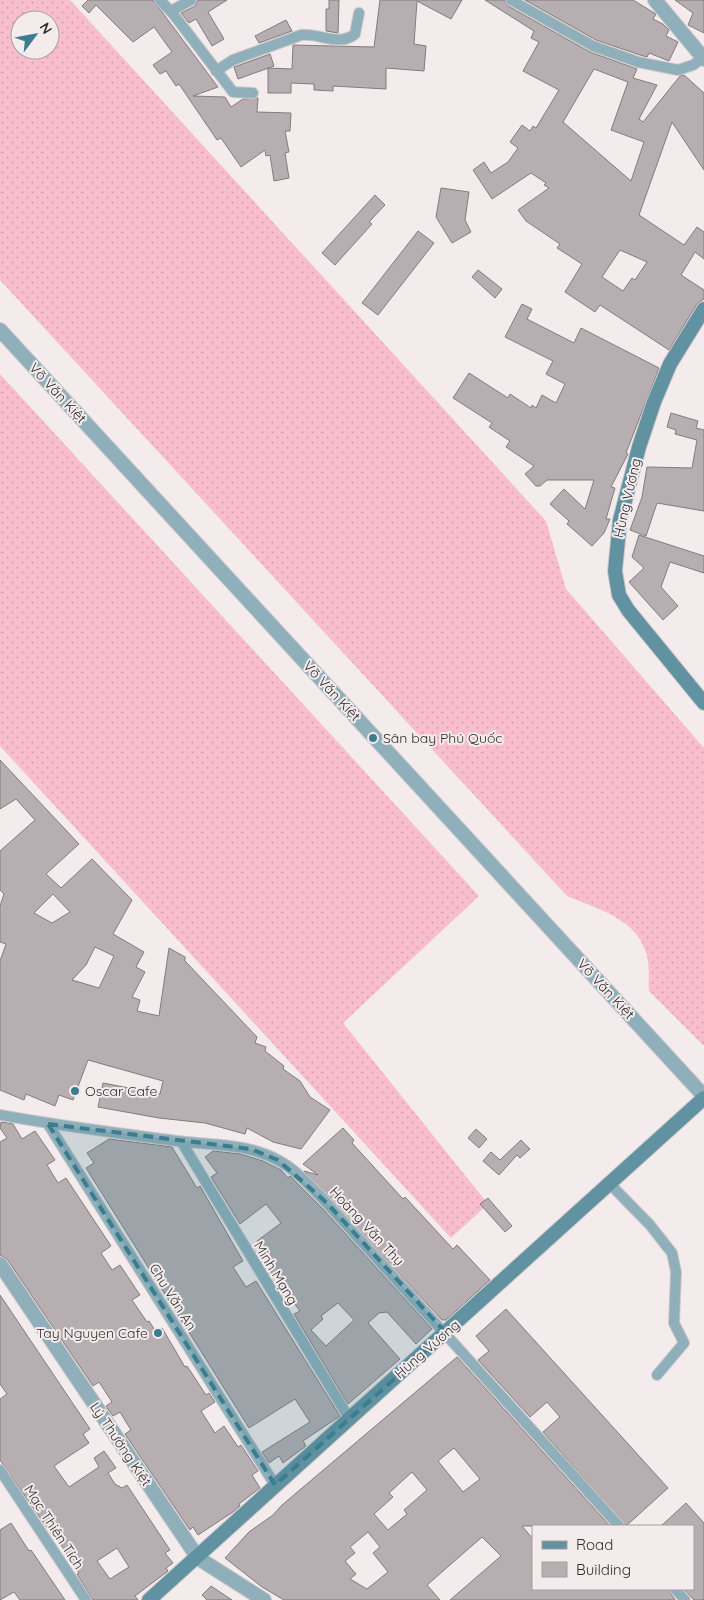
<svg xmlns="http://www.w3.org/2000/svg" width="704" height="1600" viewBox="0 0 704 1600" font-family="Quicksand,sans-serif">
<defs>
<pattern id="grass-dots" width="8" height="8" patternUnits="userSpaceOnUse" patternTransform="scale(1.25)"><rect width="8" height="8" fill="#f9becd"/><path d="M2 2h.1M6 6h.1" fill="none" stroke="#d6a4b0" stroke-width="1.8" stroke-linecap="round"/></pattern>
</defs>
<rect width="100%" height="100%" fill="#f3ebec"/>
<!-- grass -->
<path fill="url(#grass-dots)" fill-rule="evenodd" d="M0,0H70L546,521L566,589L704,748V1046L649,991C648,980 650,967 647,956C638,919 598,909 567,896L0,280ZM20,20H50V50H20Z
M0,374L479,896L343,1023L488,1204L451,1238L0,746Z"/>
<!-- building -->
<path fill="#b6aeb0" stroke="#837b7d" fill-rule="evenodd" d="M88,0H153L218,87L193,96L225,97L231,107L243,99L258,98L257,112L291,113L290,131H285L289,152L285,153L289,178L274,181L270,155L266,156L265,150L241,167L221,138L217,140L179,84L176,86L166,71L160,74L153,65L172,52L154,27L133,42L96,5L89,13L82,6Z
M198,0H227L208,12L224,39L212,46L196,19L189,23L181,13L195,6Z
M329,0H339L338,33L326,31V9H329Z
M380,0H462L451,19L417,1L414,44L426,46L424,71L386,68V89L333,86V91L314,90V84L291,83V93H268V68L292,69L293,45L374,47Z
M485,0H504L508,6L590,52L637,69L633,78L657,85L639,119L643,122L680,76L684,75L704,93V170L672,122L639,215L684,245L697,227L704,232V259L695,252L681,275L704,290V299L697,304L669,350L600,305L595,312L565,292L582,264L557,248L560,244L526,221L518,210L549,188L544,185L546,183L531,173L492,199L473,170L484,162L491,173L508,162L518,148L510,142L522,125L530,131L533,126L536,128L559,90L523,71L539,42L531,38L534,31ZM594,69L628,82L611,130L644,142L631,181L563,122ZM620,250L647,262L635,280L632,278L623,291L602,277Z
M525,0H633L656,14L653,19L663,24L669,30L666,36L678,42L669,61L649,53L647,57L640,55L596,40Z
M675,0H704V33L688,25L693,13Z
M286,20L292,31L259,43L255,36Z
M270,54L274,66L238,79L234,67Z
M441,188L469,192L465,220L471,232L452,243L436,217Z
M375,195L385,205L369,222L372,224L335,265L322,253Z
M418,231L434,243L378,315L362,303Z
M478,270L502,289L495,298L472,277Z
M522,304L532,309L527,319L574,343L581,328L659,368L626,453L628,454L611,487L615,488L606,519H610L604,533L592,546L567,524L569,521L550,504L564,489L585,509L594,480H547L540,486H536L525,474L534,466L506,447L510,441L489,427L492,423L453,398L469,373L508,398L510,394L531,408L532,405L536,408L542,395L556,403L565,384L546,374L553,361L505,337Z
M671,413L698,421L696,428L704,430V511L657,503L646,536L630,530L642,497L647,467L692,468L697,440L675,434L676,430L667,427Z
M639,535L704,556V573L670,562L661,587L678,606L663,620L629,582L644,568L632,557Z
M0,760L79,844L46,874L61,888L92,859L132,900L113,934L144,952L136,967L145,972L132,997L140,1000L137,1011L159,1016L169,948L185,957V961L257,1037L255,1043L266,1047L265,1051L284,1066L283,1069L300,1081L310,1097L330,1110L301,1149L273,1142L247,1128L245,1134L205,1123L159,1118L98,1107L103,1083L160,1094L163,1081L88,1060L73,1100L59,1095L55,1106L26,1094L24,1100L0,1090V961L6,944L0,942V906L4,894L0,890V851L35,820L16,799L0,809ZM53,894L70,912L52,923L34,913ZM95,947L114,956L99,988L72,980L86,965Z
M1,1122L13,1124L22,1139L35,1131L55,1160L47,1165L58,1183L66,1178L111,1246L101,1253L112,1270L120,1265L140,1295L132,1300L147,1322L149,1321L156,1332L162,1328L185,1367L187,1366L206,1395L209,1393L215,1402L201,1411L215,1433L224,1426L238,1447L241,1445L258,1471L252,1475L260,1488L239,1504L240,1506L233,1512L198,1535L193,1527L190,1530L125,1434L131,1430L120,1412L113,1416L106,1406L112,1402L99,1382L93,1386L7,1259L0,1255V1142L7,1138L0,1128Z
M343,1128L354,1140L352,1143L403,1199L405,1197L453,1249L457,1245L490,1280L446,1320H442L304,1171L318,1175L303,1164Z
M476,1129L487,1139L479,1148L468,1138Z
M109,1139L172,1147L197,1188L200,1186L243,1261L233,1267L246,1287L256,1281L340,1416L303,1441L306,1446L283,1463L279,1456L269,1463L262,1452L310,1422L295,1399L249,1428L86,1168L94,1163L87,1153Z
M521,1140L530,1149L520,1158L517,1155L499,1175L483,1161L491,1152L500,1160Z
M213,1151L240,1154L263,1161L281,1170L288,1178L290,1176L322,1208L432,1329L416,1344L387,1312L379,1313L368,1323L400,1359L348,1404L294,1314L300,1311L258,1254L264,1250L257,1241L281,1223L266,1204L240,1224L211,1177L217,1173L205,1157ZM338,1303L354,1320L326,1346L311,1330L323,1319L321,1316Z
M488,1198L512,1226L505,1232L480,1204Z
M0,1295L90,1429L83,1434L89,1443L54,1466L69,1487L99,1467L94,1458L104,1451L116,1468L108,1473L115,1484L122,1488L127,1485L170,1550L165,1553L173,1563L166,1568L168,1571L135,1596L138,1600H93L77,1574L79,1573L54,1534L52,1535L0,1460V1399L7,1394L0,1384ZM117,1548L129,1567L110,1579L97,1561Z
M506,1309L668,1488L626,1526L543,1432L560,1417L547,1402L530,1417L478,1360L489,1351L476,1336Z
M457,1357L610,1526H522L533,1539V1589H668L675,1600H450L501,1556L482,1537L427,1585L440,1600H284L262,1587L225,1558L249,1532L273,1515L282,1505ZM454,1448L480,1479L463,1492L438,1461ZM412,1472L427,1490L404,1510L407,1514L388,1530L374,1514L393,1497L389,1493ZM368,1532L380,1547L373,1553L388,1572L367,1589L350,1579L356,1574L345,1561L355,1553L350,1547Z
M686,1503L704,1523V1600H694L684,1589H693V1526H661Z
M11,1523L29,1551L31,1550L65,1600H20L14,1592L0,1600V1530Z
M211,1586L232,1600H207L202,1595Z"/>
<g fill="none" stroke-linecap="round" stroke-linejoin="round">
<!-- minor casing -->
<g stroke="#d0c9ca" stroke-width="12">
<path id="minor" d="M160,0L174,15L233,92L253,93
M511,0L593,46L638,62L678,70L693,65L703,58
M171,11L191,0
M216,71L233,60L301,35C320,33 339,47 355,34L359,13
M0,1115C59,1126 118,1133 177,1141C212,1145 246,1143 278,1160C297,1170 312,1188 327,1203L619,1526
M48,1124L275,1485
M181,1141L349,1418
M609,1183L650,1225L672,1253L676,1272L674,1323L684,1343L657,1375
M0,1470L86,1600
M675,1589L685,1600"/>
</g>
<!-- tertiary casing -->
<g stroke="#d0c9ca" stroke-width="16">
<path id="tertiary" d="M655,0L704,59
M0,330L704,1096
M0,1264L198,1558L264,1600"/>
</g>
<!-- secondary casing -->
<g stroke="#d0c9ca" stroke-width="16">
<path id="secondary" d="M704,309L670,364L654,402L639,447L620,520L615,571L619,595L628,610L704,703
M149,1600L704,1098"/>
</g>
<!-- minor -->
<use href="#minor" stroke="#8fb0bb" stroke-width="10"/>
<!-- tertiary -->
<use href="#tertiary" stroke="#8fb0bb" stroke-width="14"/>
<!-- secondary -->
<use href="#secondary" stroke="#6092a2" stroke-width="14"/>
</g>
<!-- marked area -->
<path fill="#3b7c8f" fill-opacity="0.2" stroke="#3b7c8f" stroke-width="4" stroke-dasharray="10 6" stroke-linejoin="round" d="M48,1124L251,1149L278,1160L327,1203L446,1333L275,1485Z"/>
<!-- markers -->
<g fill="#3b7c8f" stroke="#f3ebec" stroke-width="2">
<circle cx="373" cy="738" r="5"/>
<circle cx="75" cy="1091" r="5"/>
<circle cx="158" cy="1333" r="5"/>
</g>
<g text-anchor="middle" stroke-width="4" stroke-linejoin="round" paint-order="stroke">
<!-- street labels -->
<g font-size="14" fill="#312e2f" stroke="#f3ebec">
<text transform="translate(58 393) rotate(47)" y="5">Võ Văn Kiệt</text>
<text transform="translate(627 498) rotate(-77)" y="5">Hùng Vương</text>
<text transform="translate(332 691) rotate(47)" y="5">Võ Văn Kiệt</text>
<text transform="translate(606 989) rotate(47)" y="5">Võ Văn Kiệt</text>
<text transform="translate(367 1226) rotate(47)" y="5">Hoàng Văn Thụ</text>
<text transform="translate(276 1273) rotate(59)" y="5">Minh Mạng</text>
<text transform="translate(173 1297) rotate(58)" y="5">Chu Văn An</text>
<text transform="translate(427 1349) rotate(-41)" y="5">Hùng Vương</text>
<text transform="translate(121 1444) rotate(56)" y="5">Lý Thường Kiệt</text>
<text transform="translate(54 1527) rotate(57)" y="5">Mạc Thiên Tích</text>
</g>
<!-- poi labels -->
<g font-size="14" fill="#312e2f" stroke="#f3ebec" text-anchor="start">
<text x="383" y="743">Sân bay Phú Quốc</text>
<text x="85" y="1096">Oscar Cafe</text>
<text x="148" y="1338" text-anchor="end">Tay Nguyen Cafe</text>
</g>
</g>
<!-- legend -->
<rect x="532" y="1525" width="162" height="65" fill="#f3ebec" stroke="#a59fa0"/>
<rect x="542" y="1541" width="25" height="8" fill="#6092a2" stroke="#a59fa0"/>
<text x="576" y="1550" font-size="15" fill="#312e2f">Road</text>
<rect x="542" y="1562" width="25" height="15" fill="#b6aeb0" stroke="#a59fa0"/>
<text x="576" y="1575" font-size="15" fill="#312e2f">Building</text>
<!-- north arrow -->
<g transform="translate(35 35) rotate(58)"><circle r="24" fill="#f3ebec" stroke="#a59fa0"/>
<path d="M0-4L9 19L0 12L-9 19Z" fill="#3b7c8f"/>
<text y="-8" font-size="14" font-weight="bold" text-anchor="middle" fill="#312e2f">N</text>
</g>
</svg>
